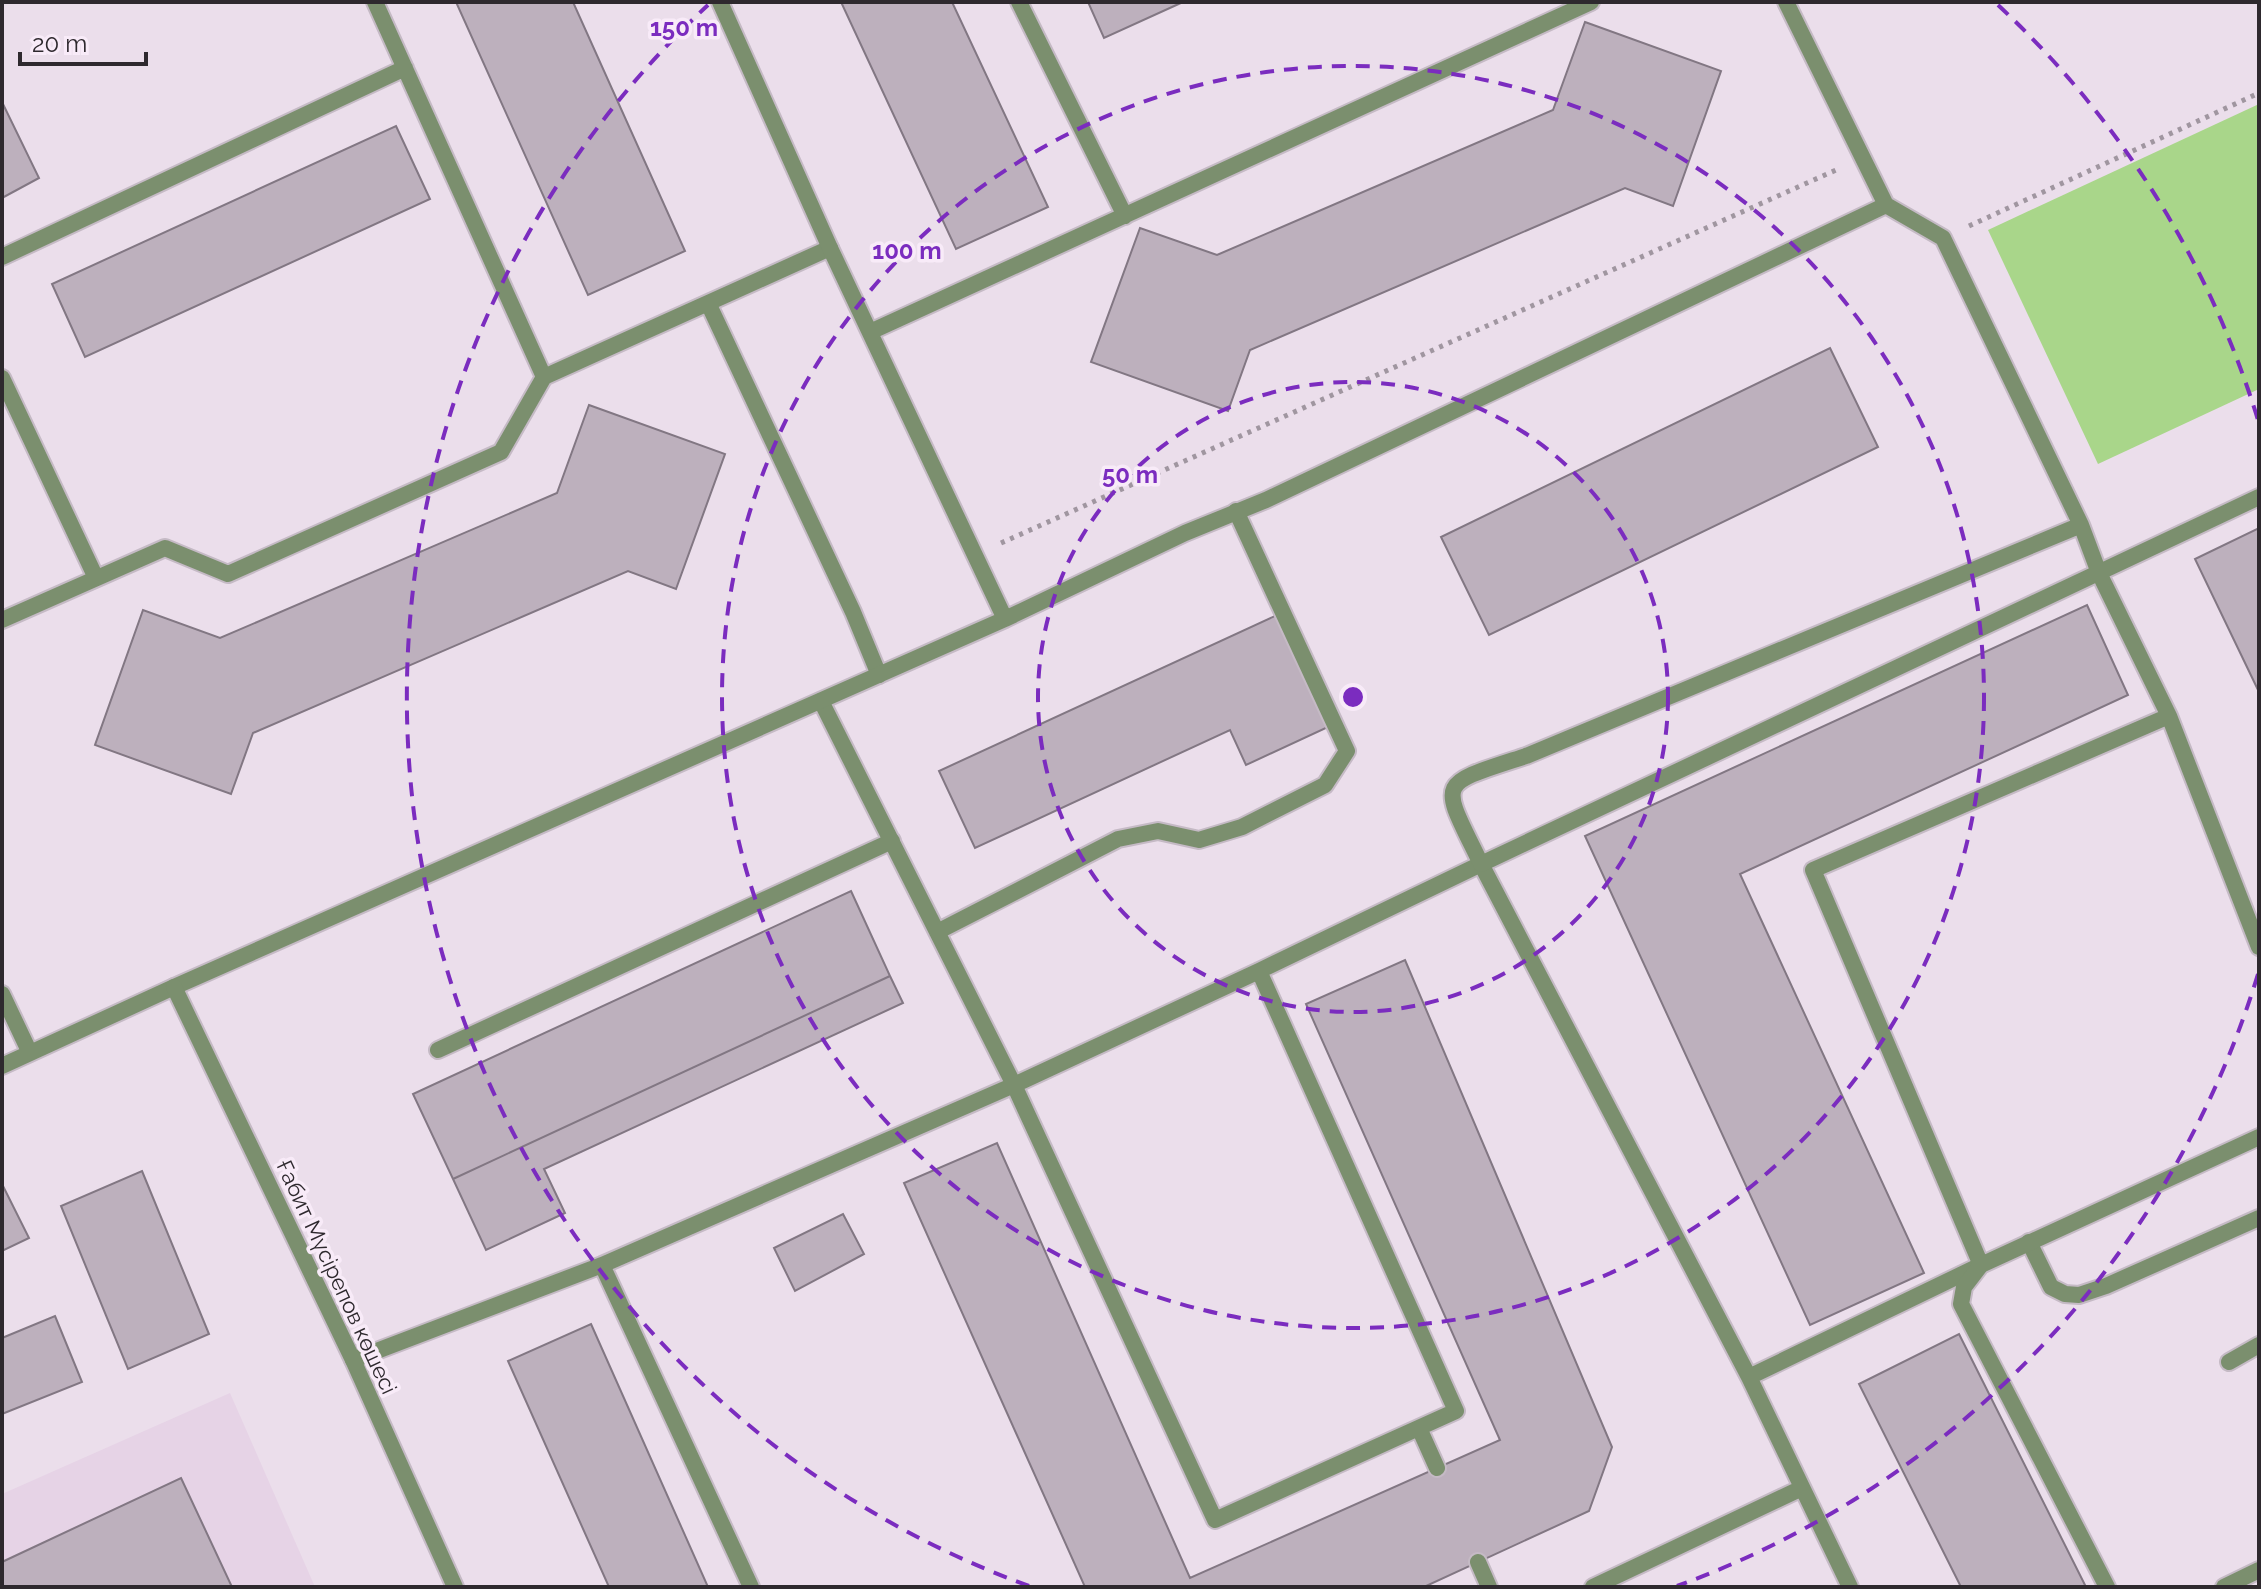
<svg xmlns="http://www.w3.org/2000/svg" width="2261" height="1589" viewBox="0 0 2261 1589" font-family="Raleway,sans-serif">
<rect width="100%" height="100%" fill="#ebdeeb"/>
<!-- built -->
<path fill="#e6d3e6" d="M230,1393L315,1587H2V1494Z"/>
<!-- green -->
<path fill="#a9d68a" d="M2259,104V389L2098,464L1988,230Z"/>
<!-- building -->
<path fill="#bdb0bd" stroke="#827783" stroke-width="2" d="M456,2H573L685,251L588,295Z
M841,2H952L1048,207L956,249Z
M1088,2H1183L1104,38Z
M1585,22L1721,71L1673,206L1625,188L1250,350L1228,411L1091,362L1140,228L1217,255L1553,110Z
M2,102L39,178L2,198Z
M396,126L430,199L85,357L52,284Z
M1830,348L1878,447L1489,635L1441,537Z
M589,405L725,454L676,589L628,571L253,733L231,794L95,745L143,610L220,638L557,493Z
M2259,528V692L2195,559Z
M2087,605L2128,695L1740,874L1924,1273L1810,1325L1585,836Z
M1277,615L1328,727L1246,765L1230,730L975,848L939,771Z
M851,891L890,976L453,1179L413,1094Z
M1405,960L1612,1447L1589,1511L1424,1587H1085L904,1183L997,1143L1190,1578L1500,1440L1306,1004Z
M890,976L903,1003L544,1169L565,1213L486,1250L453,1179Z
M142,1171L209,1334L128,1369L61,1206Z
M2,1184L29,1238L2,1251Z
M843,1214L864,1254L795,1291L774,1248Z
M55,1316L82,1382L2,1414V1338Z
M591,1324L708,1587H609L508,1361Z
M1959,1334L2086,1587H1961L1859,1384Z
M181,1478L232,1587H2V1562Z"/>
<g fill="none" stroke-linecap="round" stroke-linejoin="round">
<!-- service casing -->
<g stroke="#c5bac5" stroke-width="20">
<path id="service" d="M375,2L544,377
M2,257L405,68
M708,303L853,612L879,675
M2,378L96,578
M2,620L165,548L228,574L501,452L544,377L830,248
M937,932L1118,839L1158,831L1199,840L1242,827L1325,785L1347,751L1236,511
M1259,971L1456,1411L1215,1520L1014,1085L1259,971L1481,864L1749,1377L1850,1587
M438,1050L892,841
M2029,1242L2051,1287L2065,1294L2079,1295L2106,1286L2259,1218
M602,1265L751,1587
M353,1360L602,1265L1014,1085L821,701
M2229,1362L2259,1345
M1749,1377L1981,1265
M1419,1428L1437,1468
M1478,1562L1489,1587
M1593,1587L1802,1488"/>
</g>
<!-- minor casing -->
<g stroke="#c5bac5" stroke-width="20">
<path id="minor" d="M720,2L830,248L1005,619
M1019,2L1125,216
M1786,2L1886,205L1943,238L2081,525L2099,573L2169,716
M870,332L1591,2
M2081,525L1526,756C1434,786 1440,779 1481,864L2259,497
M2259,947L2169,716L1813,870L1981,1265L2259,1137
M2,994L30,1053
M2,1066L174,987L1005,619L1185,533L1266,500L1886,205
M1981,1265L1964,1287L1961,1304L2107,1587
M2224,1587L2259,1570"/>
</g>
<!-- tertiary casing -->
<g stroke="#c5bac5" stroke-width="20">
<path id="tertiary" d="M174,987L353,1360L455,1587"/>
</g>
<!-- path -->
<path stroke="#a096a0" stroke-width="5" stroke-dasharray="4 6" stroke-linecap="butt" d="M1969,226L2259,93
M1001,543L1836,170"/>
<!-- service -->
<use href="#service" stroke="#7b8f6e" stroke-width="16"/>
<!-- minor -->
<use href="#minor" stroke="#7b8f6e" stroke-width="16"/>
<!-- tertiary -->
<use href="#tertiary" stroke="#7b8f6e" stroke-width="16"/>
</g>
<!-- distance rings -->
<g fill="none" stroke="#7b2cbf" stroke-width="4" stroke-dasharray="14 10">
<circle cx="1353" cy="697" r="315"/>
<circle cx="1353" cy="697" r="631"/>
<path d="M2258 974A946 946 0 0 1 1677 1586M1029 1586A946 946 0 0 1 708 5M1998 5A946 946 0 0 1 2258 420"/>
</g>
<g text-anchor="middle" stroke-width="7" stroke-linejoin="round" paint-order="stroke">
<!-- street labels -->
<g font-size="22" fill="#2e292e" stroke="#f8ebf8">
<text transform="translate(337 1277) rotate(65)" y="8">Ғабит Мүсірепов көшесі</text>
</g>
</g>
<circle cx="1353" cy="697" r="12" fill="#7b2cbf" stroke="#f8ebf8" stroke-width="4"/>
<g font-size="24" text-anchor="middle" font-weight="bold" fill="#7b2cbf" stroke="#f8ebf8" stroke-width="7" stroke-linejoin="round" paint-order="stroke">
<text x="684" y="36">150 m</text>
<text x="907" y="259">100 m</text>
<text x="1130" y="483">50 m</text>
</g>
<!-- border -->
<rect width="2261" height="1589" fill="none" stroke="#2e292e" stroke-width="8"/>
<!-- scale -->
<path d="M20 52v12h126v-12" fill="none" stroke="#2e292e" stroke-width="4"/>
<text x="32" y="52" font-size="24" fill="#2e292e" stroke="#f8ebf8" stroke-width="6" paint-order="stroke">20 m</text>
</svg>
